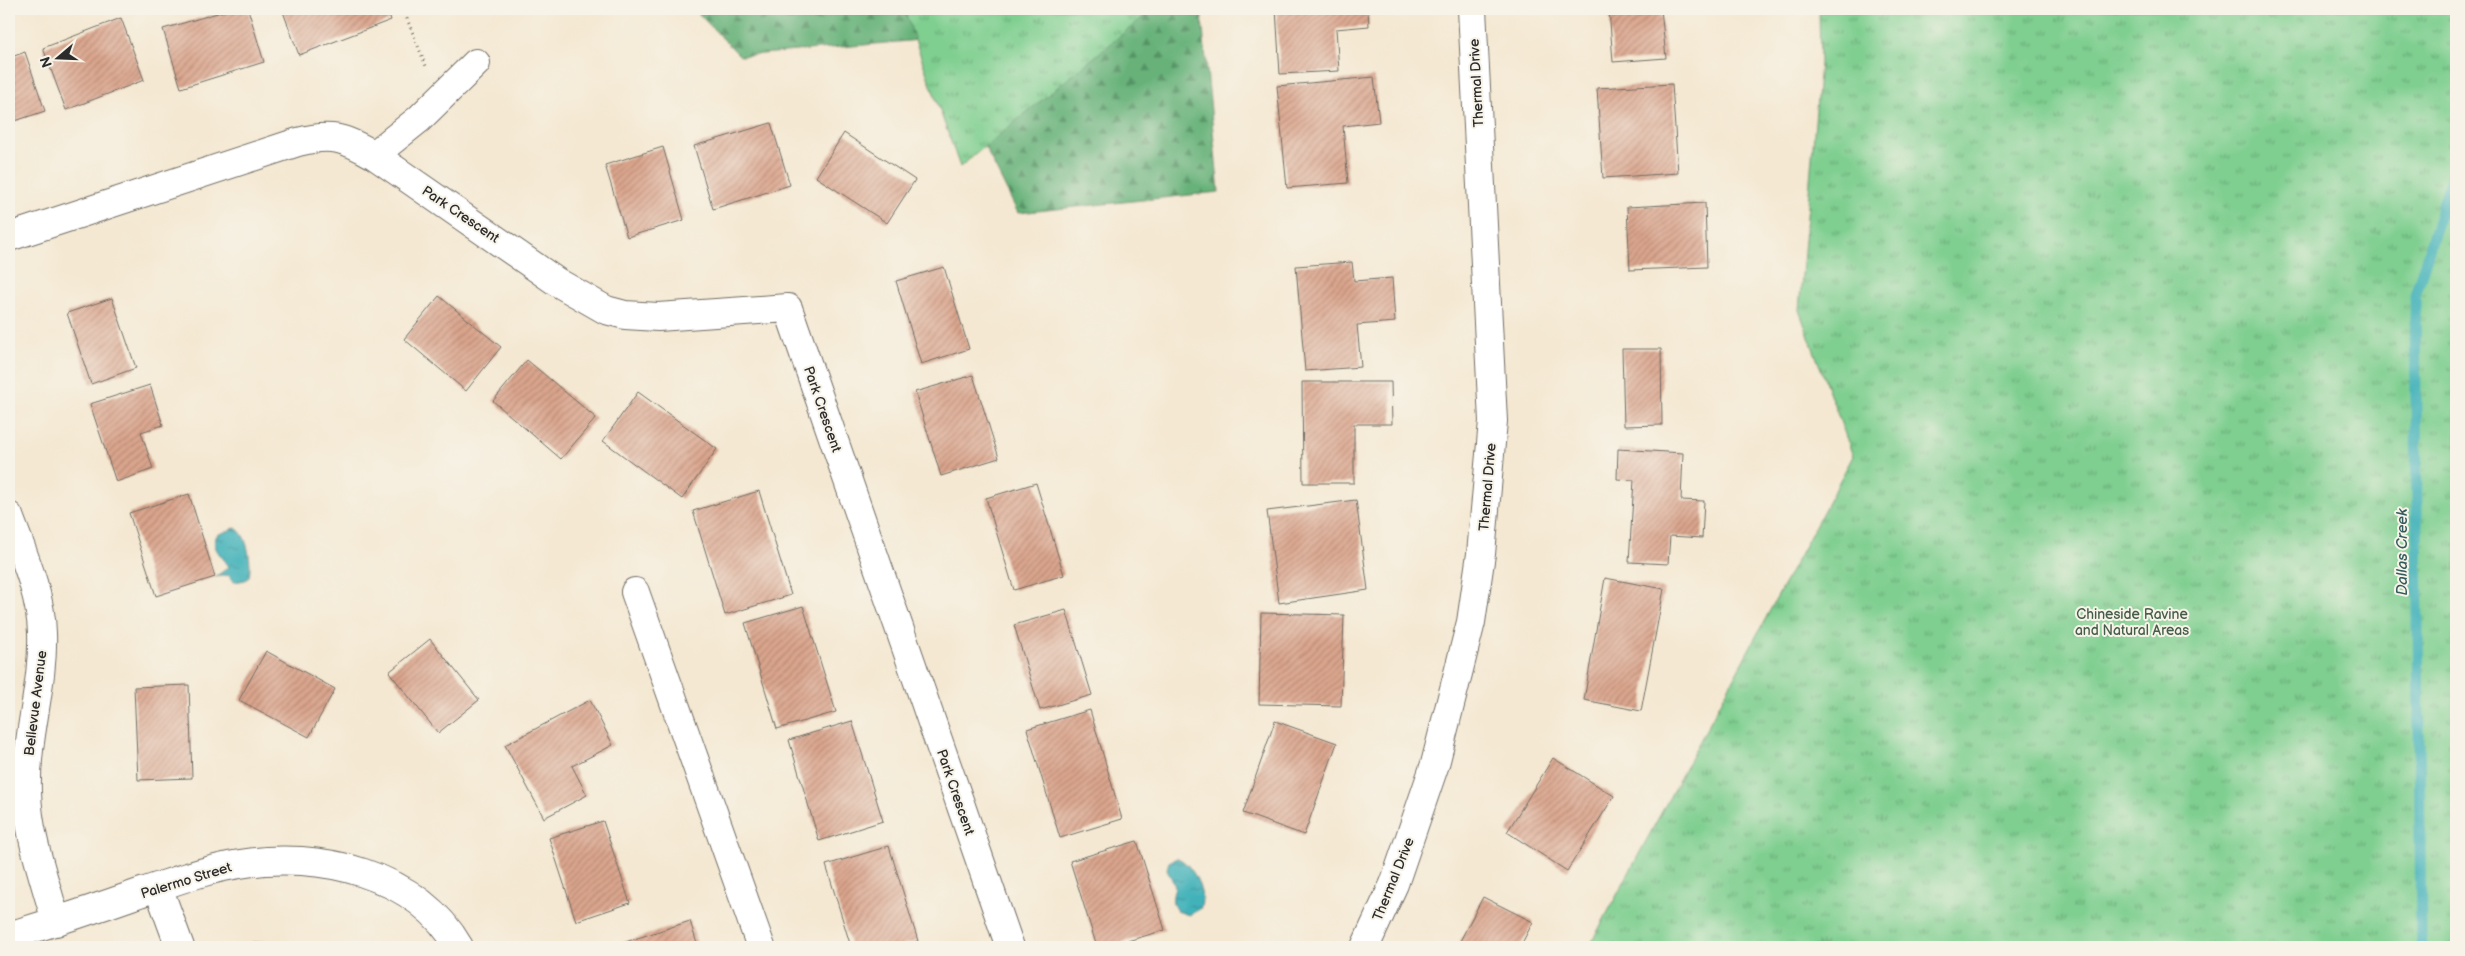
<svg xmlns="http://www.w3.org/2000/svg" width="2465" height="956" viewBox="0 0 2465 956" font-family="'Balsamiq Sans',sans-serif">
<defs>
<pattern id="forest-firs" width="22" height="20" patternUnits="userSpaceOnUse" patternTransform="scale(1.25)"><rect width="22" height="20" fill="#67b27a"/><path d="M5 1l3.5 6h-7zM16 11l3.5 6h-7z" fill="#559164"/></pattern>
<pattern id="park-tufts" width="24" height="20" patternUnits="userSpaceOnUse" patternTransform="scale(1.25)"><rect width="24" height="20" fill="#7fcf90"/><path d="M3 7l-1-3M5 7V3M7 7l1-3M15 17l-1-3M17 17v-4M19 17l1-3" fill="none" stroke="#68a876"/></pattern>
<pattern id="water-ripples" width="26" height="14" patternUnits="userSpaceOnUse" patternTransform="scale(1.25)"><rect width="26" height="14" fill="#42b2ba"/><path d="M2 4q2-2 4 0t4 0M15 11q2-2 4 0t4 0" fill="none" stroke="#379197"/></pattern>
<pattern id="building-hatch" width="6" height="6" patternUnits="userSpaceOnUse" patternTransform="scale(1.25)"><rect width="6" height="6" fill="#dba58d"/><path d="M-1 1l2-2M0 6l6-6M5 7l2-2" fill="none" stroke="#b28773"/></pattern>
</defs>
<rect width="100%" height="100%" fill="#f7f3e8"/>
<filter id="ink" filterUnits="userSpaceOnUse"><feTurbulence type="fractalNoise" baseFrequency=".02" numOctaves="2"/><feDisplacementMap in="SourceGraphic" scale="10" xChannelSelector="R" yChannelSelector="G"/><feConvolveMatrix kernelMatrix="1 2 1 2 8 2 1 2 1" color-interpolation-filters="sRGB"/></filter>
<filter id="wash" filterUnits="userSpaceOnUse"><feTurbulence type="fractalNoise" baseFrequency=".0096" numOctaves="4" result="noise"/><feDisplacementMap in="SourceGraphic" scale="20" xChannelSelector="R" yChannelSelector="G"/><feGaussianBlur stdDeviation="1.12" result="paint"/><feColorMatrix in="noise" values="0 0 0 0 0 0 0 0 0 0 0 0 0 0 0 0 0 1.4 0 .05"/><feComposite in="paint" operator="in"/></filter>
<g filter="url(#wash)">
<rect width="100%" height="100%" fill="#f4e8d2"/>
<!-- forest -->
<path fill="url(#forest-firs)" stroke="#496e52" d="M694,9H1201L1219,192L1018,213L931,39L740,56Z"/>
<!-- park -->
<path fill="url(#park-tufts)" stroke="#557d5e" d="M904,9H1153L960,167Z
M1819,9H2456V947H1589L1853,456L1799,310L1820,63Z"/>
<!-- water -->
<path fill="url(#water-ripples)" stroke="#366e72" d="M235,528C248,533 252,565 249,577L245,580L234,582L229,575L215,577L229,567C223,555 210,550 217,535Z
M1177,858C1193,863 1207,895 1200,909L1189,915L1177,911C1170,901 1173,897 1175,886L1167,869L1169,862Z"/>
<g fill="none" stroke-linecap="round" stroke-linejoin="round">
<!-- stream -->
<path stroke="#42b2ba" stroke-width="11" d="M2421,947L2415,295L2456,163"/>
</g>
<g id="blocks">
<!-- building -->
<path fill="url(#building-hatch)" d="M231,9H248L264,62L181,88L163,29Z
M282,9H387L391,20L299,55Z
M1276,9H1368L1369,26L1336,29L1339,71L1280,74Z
M1609,9H1661L1666,58L1613,62Z
M121,18L144,80L66,110L43,48Z
M25,52L45,111L9,123V58Z
M1374,77L1379,122L1343,126L1348,183L1287,188L1277,86Z
M1672,84L1678,173L1603,178L1597,88Z
M771,123L790,185L713,209L694,146Z
M844,133L915,180L887,223L816,177Z
M663,147L684,220L627,237L605,165Z
M1705,203L1707,267L1630,270L1627,207Z
M1352,262L1354,281L1392,278L1395,322L1357,325L1361,367L1305,371L1296,266Z
M944,267L969,349L921,364L896,281Z
M439,296L501,347L466,391L404,339Z
M112,298L136,368L91,384L67,313Z
M1622,349H1661L1662,425L1624,426Z
M527,360L596,418L561,459L493,401Z
M973,375L999,458L941,476L915,392Z
M1302,382H1391L1392,424H1354V483H1303Z
M150,385L163,425L141,432L153,469L116,482L90,404Z
M638,392L717,449L682,499L603,441Z
M1618,449L1683,453L1681,500L1704,501L1702,538L1670,536L1668,564L1629,562L1634,480L1617,479Z
M1036,483L1064,575L1014,590L986,498Z
M759,491L791,595L725,615L693,511Z
M189,494L215,577L156,596L129,513Z
M1356,500L1368,590L1279,603L1267,511Z
M1605,578L1664,589L1641,711L1584,700Z
M803,606L836,712L777,729L745,623Z
M1066,610L1092,695L1040,710L1014,625Z
M1261,613L1344,615L1341,706L1259,704Z
M430,639L479,700L438,733L389,672Z
M266,651L335,689L309,737L239,700Z
M189,685L192,778L138,780L134,687Z
M590,700L613,745L572,766L587,795L544,818L505,745Z
M1090,710L1122,819L1060,838L1027,729Z
M852,721L883,821L819,841L789,740Z
M1275,721L1337,743L1304,835L1243,813Z
M1553,758L1614,796L1567,871L1507,832Z
M603,821L630,903L576,921L549,838Z
M1137,841L1165,930L1107,947H1097L1070,861Z
M889,846L918,941L897,947H851L826,865Z
M1483,897L1533,922L1520,947H1457Z
M690,921L698,947H610Z
M254,943L306,945V947H253Z"/>
</g>
</g>
<g filter="url(#ink)">
<use href="#blocks" fill-opacity="0" stroke="#716d65" stroke-width="1"/>
<g fill="none" stroke-linecap="round" stroke-linejoin="round">
<!-- minor casing -->
<g stroke="#716d65" stroke-width="30">
<path id="minor" d="M374,155L419,119L476,63
M9,237L298,142C331,133 345,138 374,155L557,282L606,310L625,315L658,317L788,308L1010,947
M9,516C22,552 41,593 42,633C44,686 25,738 27,792C28,836 45,880 56,922
M635,592L761,947
M158,887L180,947
M9,936C55,922 100,907 145,891C176,881 207,869 240,864C319,851 417,873 459,947
M1365,947L1394,884L1435,764L1471,622L1481,554L1493,421L1472,9"/>
</g>
<!-- path -->
<path stroke="#716d65" stroke-width="3" stroke-dasharray="1 4" stroke-linecap="butt" d="M403,9L426,66"/>
<!-- minor -->
<use href="#minor" stroke="#fff" stroke-width="28"/>
</g>
</g>
<g text-anchor="middle" stroke-width="4" stroke-linejoin="round" paint-order="stroke">
<!-- street labels -->
<g font-size="14" fill="#2b2b2b" stroke="#f7f3e8">
<text transform="translate(1476 83) rotate(-93)" y="5">Thermal Drive</text>
<text transform="translate(461 214) rotate(34)" y="5">Park Crescent</text>
<text transform="translate(823 409) rotate(71)" y="5">Park Crescent</text>
<text transform="translate(1487 487) rotate(-85)" y="5">Thermal Drive</text>
<text transform="translate(35 703) rotate(-83)" y="5">Bellevue Avenue</text>
<text transform="translate(956 792) rotate(71)" y="5">Park Crescent</text>
<text transform="translate(1393 879) rotate(-68)" y="5">Thermal Drive</text>
<text transform="translate(186 880) rotate(-17)" y="5">Palermo Street</text>
</g>
<!-- park labels -->
<g font-size="14" fill="#445c49" stroke="#f7f3e8">
<text x="2132" y="619">Chineside Ravine<tspan x="2132" dy="16">and Natural Areas</tspan></text>
</g>
<!-- water labels -->
<g font-size="15" font-style="italic" fill="#335a5d" stroke="#f7f3e8">
<text transform="translate(2402 552) rotate(-90)" y="5">Dallas Creek</text>
</g>
</g>
<!-- margin -->
<rect width="2465" height="956" fill="none" stroke="#f7f3e8" stroke-width="30"/>
<!-- north arrow -->
<g transform="translate(58 58) rotate(251)" stroke="#f7f3e8" stroke-width="4" paint-order="stroke">
<path d="M0-4L9 19L0 12L-9 19Z" fill="#2b2b2b"/>
<text y="-8" font-size="14" font-weight="bold" text-anchor="middle" fill="#2b2b2b">N</text>
</g>
</svg>
